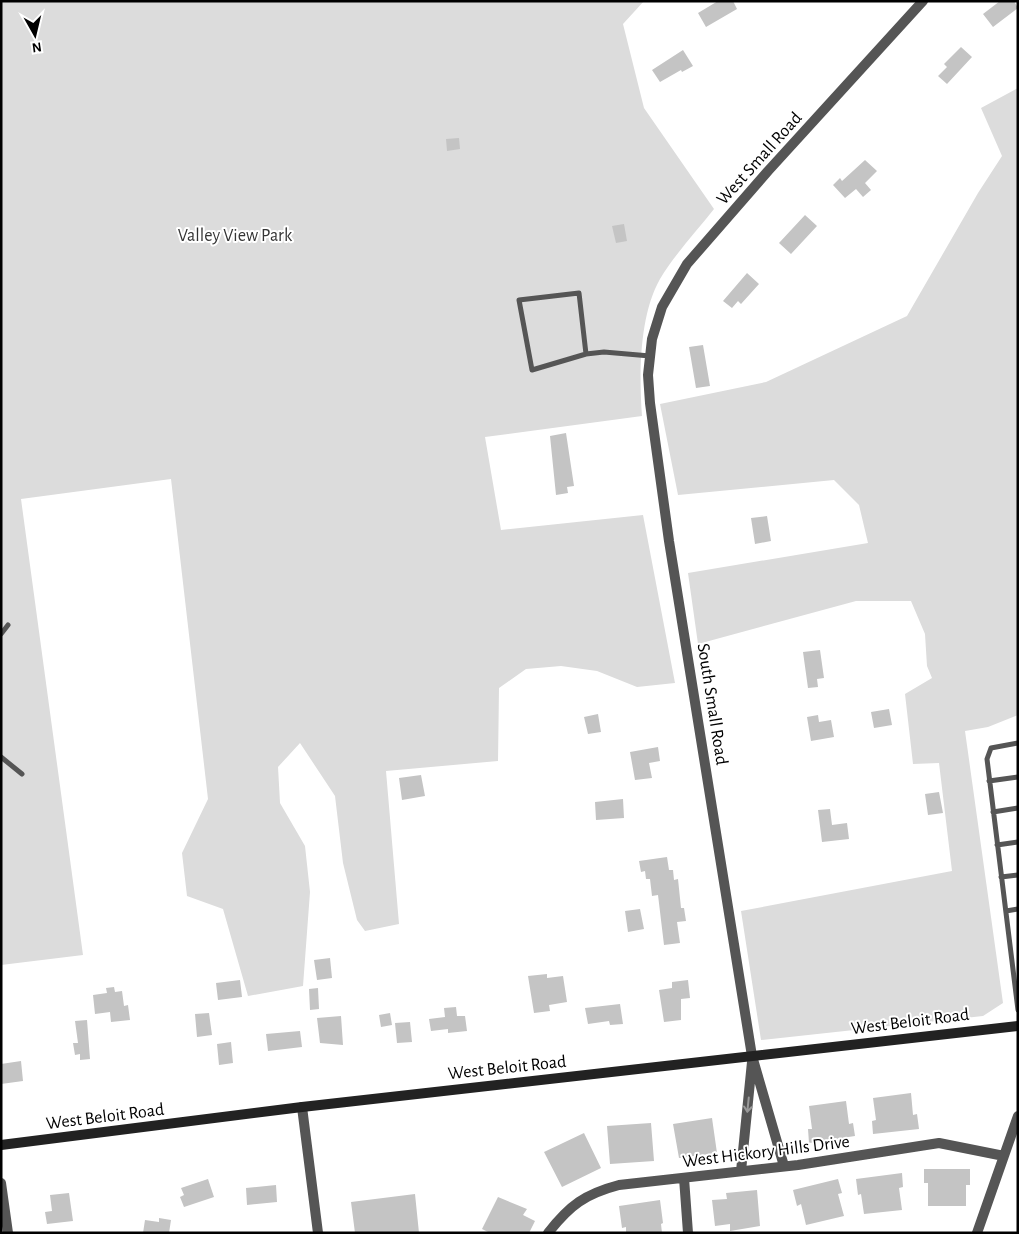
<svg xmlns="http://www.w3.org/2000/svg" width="1019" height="1234" viewBox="0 0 1019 1234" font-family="'Alegreya Sans',sans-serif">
<rect width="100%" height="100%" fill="#fff"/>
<!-- green -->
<path fill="#dcdcdc" d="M1,1H644L623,24L644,108L714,209C696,232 675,254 660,279C639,316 639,375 642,416L485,437L501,530L643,515L675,683L637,687L597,671L561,666L526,669L499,688L498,761L386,771L399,924L365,931L357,920L343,863L335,796L300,743L278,767L280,803L305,846L310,892L303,986L248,996L223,909L187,896L182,853L208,799L171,479L21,499L83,955L1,965Z
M1018,88V715L988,727L965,731L1003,1003L983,1016L761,1040L741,911L952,871L939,763L913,764L905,694L932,678L927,666L925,634L911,601H856L698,644L688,573L868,543L859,505L834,480L678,495L660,404L766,382L907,316L978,193L1002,156L981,108Z"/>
<!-- building -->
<path fill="#c4c4c4" d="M718,1H733L737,9L706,27L698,13Z
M1000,1H1014L1018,8L993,27L983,14Z
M961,47L972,57L947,84L938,76L947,67L944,64Z
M683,50L693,66L682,72L681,70L660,82L652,70Z
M459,138L460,149L447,151L446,139Z
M865,160L877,171L865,183L871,190L863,197L856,189L845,198L833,185L840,178L842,181Z
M805,215L817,226L791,254L779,243Z
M624,224L627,241L616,243L612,226Z
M747,273L759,284L741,304L738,301L732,308L723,301Z
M703,345L710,386L696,388L689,347Z
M566,433L574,486L567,487L568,493L556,495L550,436Z
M767,516L771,541L755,544L751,518Z
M820,650L824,678L817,679L818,687L808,688L803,652Z
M889,709L892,725L874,728L871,712Z
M598,714L601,732L588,734L584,717Z
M818,715L819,722L831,720L834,737L811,741L807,717Z
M658,747L660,761L649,763L652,778L635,780L630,752Z
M421,775L425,796L402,800L399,778Z
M939,792L943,813L928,815L925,794Z
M623,799L624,818L596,820L595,802Z
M830,809L832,825L847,823L849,839L822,842L818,810Z
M667,857L669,870H673L674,880L678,879L681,908H684L686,921L677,922L680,943L664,945L658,895L652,896L650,879H646L645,871L641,872L639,861Z
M640,909L644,929L628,932L625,911Z
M330,958L332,978L317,980L314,960Z
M547,974V978L563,976L567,1002L549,1005L550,1011L534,1013L528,976Z
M240,980L242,997L218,1000L216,983Z
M688,980L690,998L681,999V1020L664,1022L659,990L672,988V982Z
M114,987L115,992L122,991L124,1006L128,1005L130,1020L111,1022L110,1012L95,1014L93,995L107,993L106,988Z
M318,988L319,1009L310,1010L309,989Z
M620,1004L623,1024L610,1025L609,1021L588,1024L585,1008Z
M456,1007L457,1016H465L467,1031L448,1033V1029L431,1031L429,1019L445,1017L444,1008Z
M209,1013L212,1035L197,1037L195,1014Z
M390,1013L392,1025L381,1027L379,1015Z
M341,1016L343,1045L320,1043L317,1018Z
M87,1020L90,1059L80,1060V1054L75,1055L73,1043H78L75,1021Z
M410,1022L412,1042L397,1043L395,1023Z
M300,1031L302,1047L268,1051L266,1034Z
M231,1042L233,1063L219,1065L217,1044Z
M21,1061L23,1081L1,1084V1064Z
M911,1093L913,1115L917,1114L919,1129L873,1134L872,1121L876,1120L873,1098Z
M846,1101L849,1124L853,1123L855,1136L809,1143L808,1129H812L809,1106Z
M712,1118L717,1153L679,1158L673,1124Z
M651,1123L654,1161L610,1164L607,1126Z
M584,1133L601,1168L562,1187L544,1152Z
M924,1169H970V1185H966V1206H928V1183H924Z
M902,1173L903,1187L899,1188L902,1210L864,1214L861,1194L858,1195L856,1179Z
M208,1179L214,1197L184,1207L180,1197L184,1195L181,1188Z
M838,1179L842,1193L838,1194L844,1216L806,1225L801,1204L797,1206L793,1190Z
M276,1185L277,1202L247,1205L246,1188Z
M757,1190L760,1226L730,1231V1224L715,1226L712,1200L727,1199L726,1193Z
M69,1193L73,1221L47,1224L45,1212L52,1211L50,1195Z
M415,1194L419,1233H355L351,1202Z
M498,1197L527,1209L523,1215L535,1221L529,1233H490L482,1229Z
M660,1200L663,1223L661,1224L662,1233H626V1227L622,1228L619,1206Z
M159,1218L171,1220L169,1233H143L145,1220L159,1222Z"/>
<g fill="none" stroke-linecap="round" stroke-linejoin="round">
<!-- lane -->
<path stroke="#555" stroke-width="5" d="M586,354L579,293L519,300L532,370L586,354L604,352L650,356
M1,634L8,625
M1018,743L991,748L987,759L1018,1010
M1,757L22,774
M989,781L1018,777
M993,812L1018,808
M997,845L1018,842
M1001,877L1018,875
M1006,911L1018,909"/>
<!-- street -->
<path stroke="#555" stroke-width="10" d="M302,1107L318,1233
M784,1166L752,1056L669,541L650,403L648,375L652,339L662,307L687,264L768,171L923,1
M741,1171L752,1062
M684,1178L688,1233
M1,1183L8,1233
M548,1233C570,1205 585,1194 619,1185L798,1165L939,1143L1004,1156
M977,1233L1018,1116"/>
<!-- secondary -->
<path stroke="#222" stroke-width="10" d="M1,1145L302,1107L1018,1026"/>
</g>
<!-- one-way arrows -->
<defs><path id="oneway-shaft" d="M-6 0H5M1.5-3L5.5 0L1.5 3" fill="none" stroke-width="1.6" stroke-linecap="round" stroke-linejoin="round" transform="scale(1.25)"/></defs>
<use stroke="#999" href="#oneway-shaft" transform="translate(748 1105) rotate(96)"/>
<g text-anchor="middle" stroke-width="4" stroke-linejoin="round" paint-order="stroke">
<!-- street labels -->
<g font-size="18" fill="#000" stroke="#fff">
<text transform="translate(759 158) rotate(-48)" y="6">West Small Road</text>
<text transform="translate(713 704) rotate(81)" y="6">South Small Road</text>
<text transform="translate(910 1021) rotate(-7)" y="6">West Beloit Road</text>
<text transform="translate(507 1067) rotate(-6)" y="6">West Beloit Road</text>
<text transform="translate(105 1116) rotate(-7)" y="6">West Beloit Road</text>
<text transform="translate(766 1151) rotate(-7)" y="6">West Hickory Hills Drive</text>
</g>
<!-- park labels -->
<g font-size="18" fill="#333" stroke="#fff">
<text x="235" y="241">Valley View Park</text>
</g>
</g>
<!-- border -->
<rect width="1019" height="1234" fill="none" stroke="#000000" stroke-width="5"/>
<!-- north arrow -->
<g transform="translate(35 35) rotate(172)" stroke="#ffffff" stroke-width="4" paint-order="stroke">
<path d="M0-4L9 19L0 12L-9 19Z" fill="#000000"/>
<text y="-8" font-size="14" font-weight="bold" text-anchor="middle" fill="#000000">N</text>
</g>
</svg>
